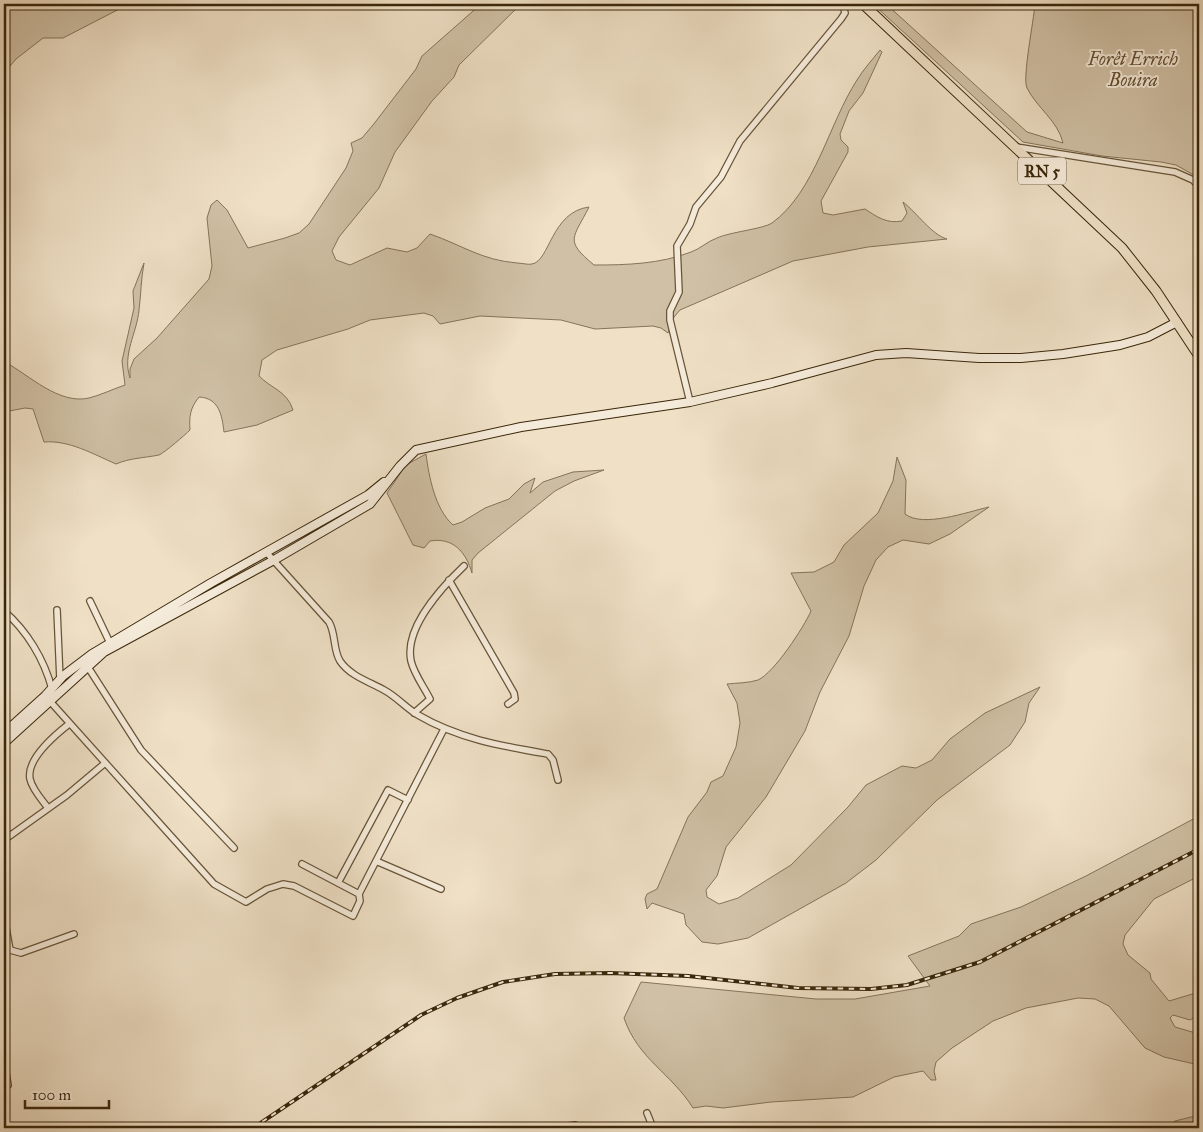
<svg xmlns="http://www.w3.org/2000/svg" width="1203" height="1132" viewBox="0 0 1203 1132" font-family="'IM FELL Great Primer',serif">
<rect width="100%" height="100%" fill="#efe0c6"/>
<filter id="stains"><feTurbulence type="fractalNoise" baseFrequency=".004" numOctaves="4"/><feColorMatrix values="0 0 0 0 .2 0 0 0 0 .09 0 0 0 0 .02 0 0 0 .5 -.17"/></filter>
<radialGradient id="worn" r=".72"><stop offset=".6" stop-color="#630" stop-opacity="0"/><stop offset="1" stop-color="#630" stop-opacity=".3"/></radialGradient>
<!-- green -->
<path fill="#d0c1a6" stroke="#857458" d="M4,4H129L63,38H43L16,59L4,73Z
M481,4H521L459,65L454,77L432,101L395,152L379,188L339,237L332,251L336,260L350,265L387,248L407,252L417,248L430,234C462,245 481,260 517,263C522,263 528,265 532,264C550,261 551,212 589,207C573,239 564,240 594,265C627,265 660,264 691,252C700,249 708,241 717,238C730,232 763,229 772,223C815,192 829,123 857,80C863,70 872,60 880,50L882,52L863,93L849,111L840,134L841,140L848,147V152L821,201L823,213L833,215L865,209C877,217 887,224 902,221L907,213L903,202C917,213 932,235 947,239L868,247L793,261L680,310L674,317L668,333L661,328L653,326L595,329L561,320L480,316L440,324L433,316L424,313L370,320L348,329L277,350L262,360L259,376C272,389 287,391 293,410L257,425L224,432C222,415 219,398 199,397C190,408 189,417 190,430C185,435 164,453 159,455C144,458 130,458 116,464C93,454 69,440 44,442L33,409L25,408L4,412L5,362C29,375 59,405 89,398C101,395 113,389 125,385L122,361L134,308L133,291L144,263C141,279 141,294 139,310C137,333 122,354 130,378V369L134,359L157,338L209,279L212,266L207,218L211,205L217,200L227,210L248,248L285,238L299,233L309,224L346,168L353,151L351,143L362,138L373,125L416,69L422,56Z
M873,4H886L1027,132L1063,143C1058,121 1037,108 1027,88C1022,79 1034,19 1035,4H1199V178L1176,165L1161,162L1102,156L1023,142Z
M426,454C429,477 435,509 453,525L462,522L485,508L509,499L524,484L535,478L530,493L543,482L573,472L604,470L574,481L555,491L478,553L472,560V573C466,552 453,537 430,541L424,548L413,545L387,493L406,465Z
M897,457L906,480L905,514C923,528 967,512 989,507L950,534L929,544L903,540L888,547L876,560L864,586L849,636L820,692L805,731L766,797L726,847L717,876L706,890L707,897L719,904L738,898L791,865L848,807L866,785L902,766L916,768L932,760L950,739L985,713L1040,687L1029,703L1025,722L1010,745L937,800L876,860L846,883L748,938L718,944L702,942L686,925L684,914L652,903L647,909L645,899L647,894L657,889L688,817L707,792L711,782L723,776L736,747L740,723L737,703L727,684C736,683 749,683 758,680C774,673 804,627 811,611L791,573L814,572L834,562L844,545L878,513L893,481Z
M1199,816V876L1154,899L1125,935L1123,944L1128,955L1150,973L1151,979L1169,1001L1199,992V1015L1190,1020L1173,1015L1170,1018L1175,1027L1199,1034V1065L1164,1057L1145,1048L1109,1006L1095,999L1078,998L1026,1008L993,1021L952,1048L936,1062L934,1071L936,1080H931L923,1071L894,1077L853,1097L771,1102L723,1108L706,1106L693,1108C671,1073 638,1059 624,1018L641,982L816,999H855L930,986L908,956L959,936L971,924L1021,907L1086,876Z
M1199,1115V1119L1177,1128H1164L1175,1121Z"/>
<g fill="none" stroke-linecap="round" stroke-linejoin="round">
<!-- street casing -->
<g stroke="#675539" stroke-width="8">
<path id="street" d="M1016,147L1175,172L1193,180L1199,187
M690,402L670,320V311L679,292L677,246L690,224L696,207L721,177L740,141L841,19L845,13L843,4
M266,552L329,622C336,634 333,650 340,661C350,676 370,682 384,690C397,697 406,708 418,715C459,739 502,746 548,754L553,760L558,780
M449,580L514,693L515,699L508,704
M90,601L110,643
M57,610L60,680
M4,611C27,631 44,659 52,689
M86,664L141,750L234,848
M48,699L214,884L246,902L267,889L283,884L294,886L353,916L360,901L359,894L444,729
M414,713L430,699C424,687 414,674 411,661C404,628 442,587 464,566
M48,808C42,800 32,789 30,779C26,759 55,735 69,724
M4,840L67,795L104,764
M376,861L441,889
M302,864L359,894
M338,883L388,790L408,800
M4,917L10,950L4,953
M10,950L21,953L74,934
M4,1061L8,1085
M647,1113L653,1128
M555,1128L575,1125"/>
</g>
<!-- secondary casing -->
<g stroke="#3a270a" stroke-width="10">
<path id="secondary" d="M4,733L45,696L63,676L92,654L211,583L368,495L384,482
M4,743L104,652L274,560L370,504L400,466L416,450L521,427L690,402L772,383L876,355L906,353L979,358H1021L1063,354L1120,345L1148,337L1177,322"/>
</g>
<!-- primary casing -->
<g stroke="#3a270a" stroke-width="11">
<path id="primary" d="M863,4L1122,248L1156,291L1199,356
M1197,1128H1199"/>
</g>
<!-- street -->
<use href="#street" stroke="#f5ebda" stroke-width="5.5"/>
<!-- secondary -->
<use href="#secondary" stroke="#f5ebda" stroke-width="8"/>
<!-- primary -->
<use href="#primary" stroke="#efe0c6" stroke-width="9"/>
<!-- rail casing -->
<g stroke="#3a270a" stroke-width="4">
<path id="rail" d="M253,1128L421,1015L457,998L503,982L555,974L610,973L688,976L798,988L871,989L907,985L980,962L1199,849"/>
</g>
<!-- rail -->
<use href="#rail" stroke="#f5ebda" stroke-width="2" stroke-dasharray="5.5" stroke-linecap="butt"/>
</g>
<g text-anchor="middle" stroke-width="4" stroke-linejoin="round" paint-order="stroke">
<!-- shield labels -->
<rect fill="#f5ebda" stroke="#726248" stroke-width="1" x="1018" y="157.5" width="48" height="27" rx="4"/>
<g font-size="16" font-weight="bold" fill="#3a270a">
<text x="1042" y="177">RN 5</text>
</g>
<!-- park labels -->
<g font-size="18" font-style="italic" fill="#604e31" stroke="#f5ebda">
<text x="1133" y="65">Forêt Errich<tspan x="1133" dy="21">Bouira</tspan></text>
</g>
</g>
<!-- margin -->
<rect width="1203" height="1132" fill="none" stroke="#efe0c6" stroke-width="20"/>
<rect x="5" y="5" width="1193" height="1122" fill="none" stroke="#3a270a" stroke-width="2.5"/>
<rect x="10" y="10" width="1183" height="1112" fill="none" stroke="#3a270a"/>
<!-- scale -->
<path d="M25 1100v8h84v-8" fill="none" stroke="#3a270a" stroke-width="2.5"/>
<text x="32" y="1100" font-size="15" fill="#3a270a" stroke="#f5ebda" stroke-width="4" paint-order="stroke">100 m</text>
<rect width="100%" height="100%" filter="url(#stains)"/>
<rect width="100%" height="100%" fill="url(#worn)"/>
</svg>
